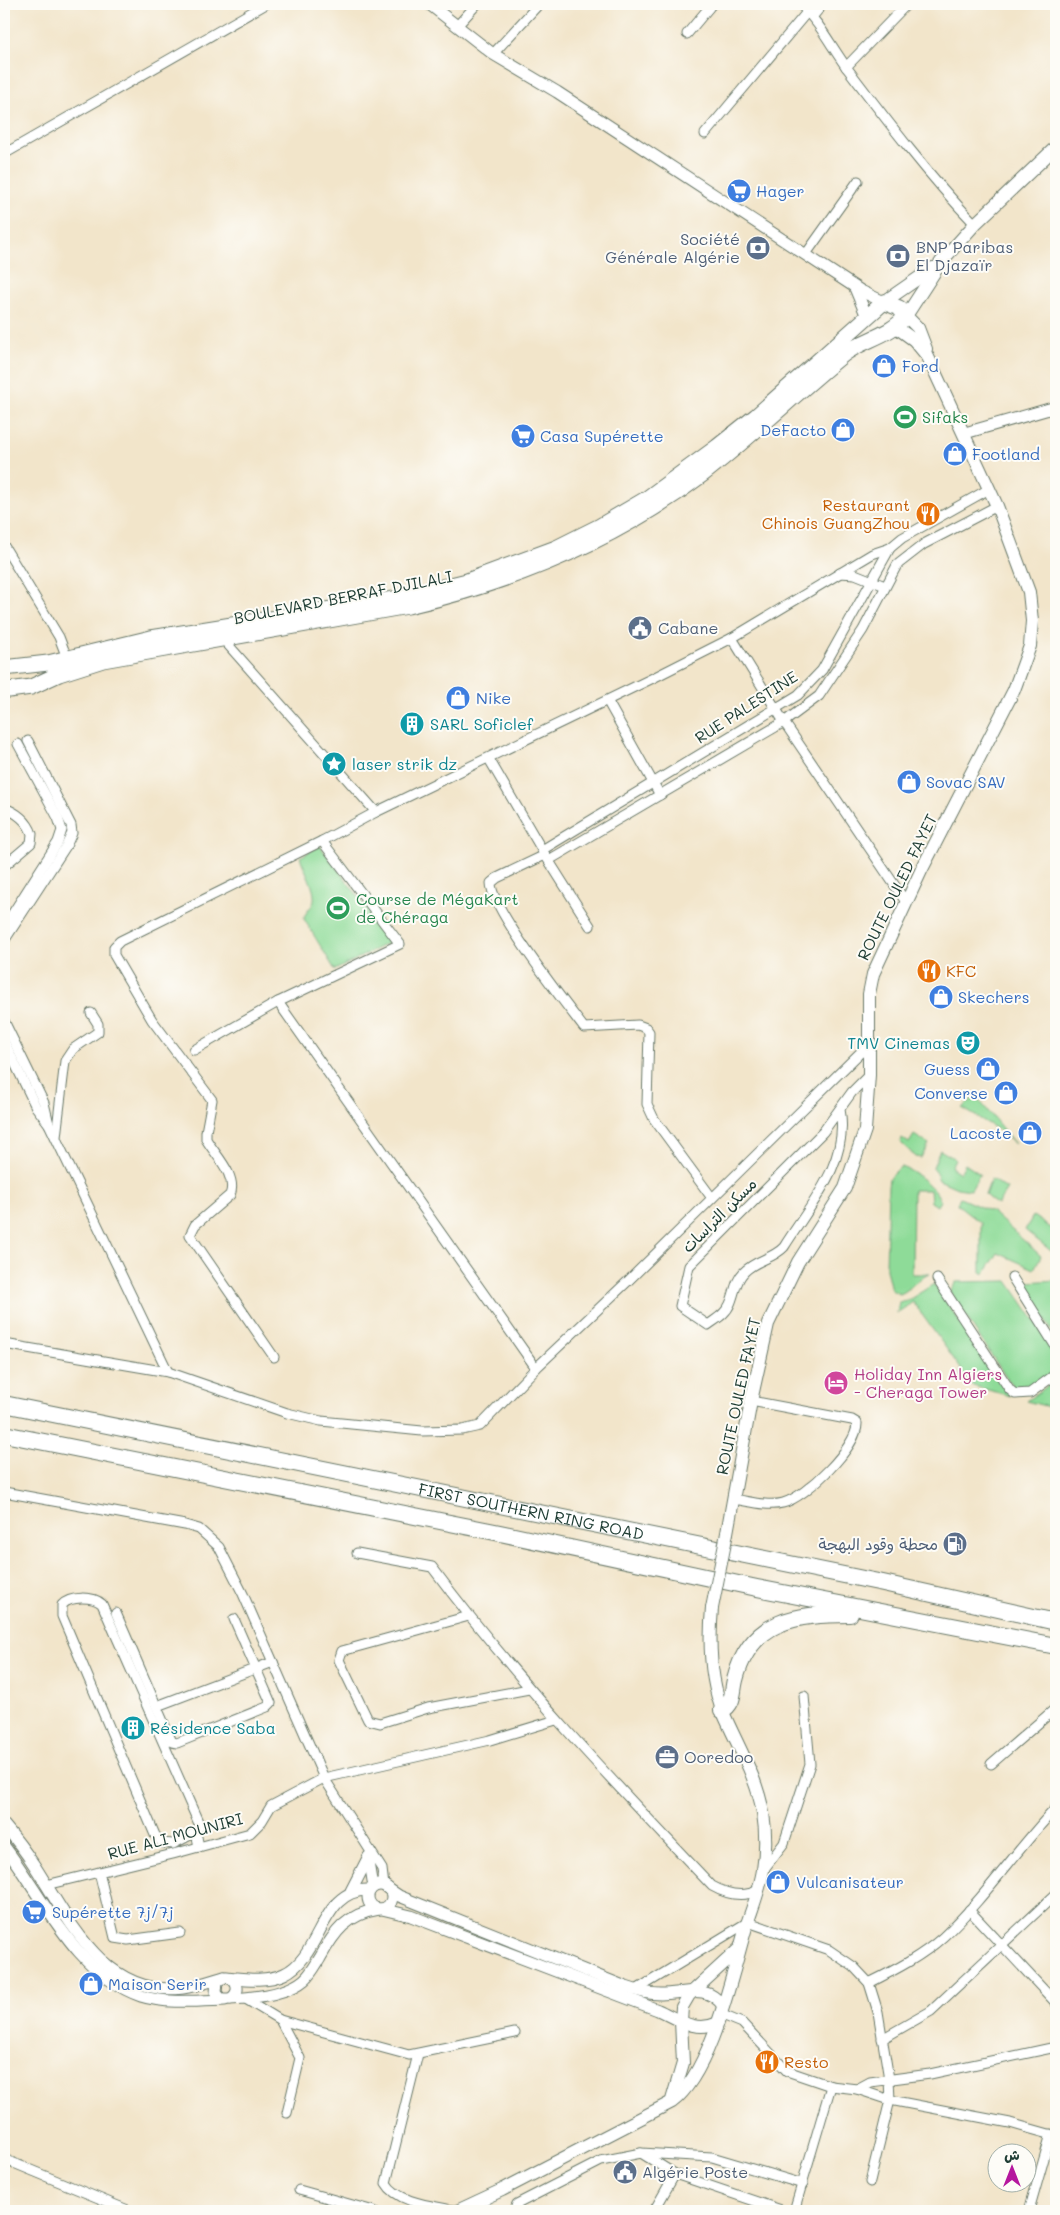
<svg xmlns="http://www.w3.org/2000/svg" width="1060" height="2215" font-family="Mali,'Playpen Sans Arabic',sans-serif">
<rect width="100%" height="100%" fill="#fdfcf7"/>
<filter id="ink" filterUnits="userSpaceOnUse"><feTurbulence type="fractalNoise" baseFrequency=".02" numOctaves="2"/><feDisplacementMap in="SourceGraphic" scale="10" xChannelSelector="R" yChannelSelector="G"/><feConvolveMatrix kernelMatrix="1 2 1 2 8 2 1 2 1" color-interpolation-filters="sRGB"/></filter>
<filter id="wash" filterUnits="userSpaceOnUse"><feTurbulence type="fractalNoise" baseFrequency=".0096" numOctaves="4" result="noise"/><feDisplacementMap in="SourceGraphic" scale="20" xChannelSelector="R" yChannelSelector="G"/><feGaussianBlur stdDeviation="1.12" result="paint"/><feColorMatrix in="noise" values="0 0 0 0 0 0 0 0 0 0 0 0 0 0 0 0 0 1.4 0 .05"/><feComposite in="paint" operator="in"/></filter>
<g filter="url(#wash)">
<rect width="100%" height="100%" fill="#f2e5ca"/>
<!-- green -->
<g fill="#8edb98" stroke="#568c66">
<path d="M320 846 392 941 335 970 304 919C305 911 312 908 314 901 316 889 304 869 300 857Z"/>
<path d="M976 1096 979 1100 1015 1144 999 1130 962 1108Z"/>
<path d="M914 1135 929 1144 921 1158 916 1157 900 1142 902 1138 909 1143Z"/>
<path d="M940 1150 955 1159 951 1167 960 1173 965 1164 980 1174 971 1190 957 1188 939 1180 933 1167Z"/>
<path d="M900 1167C910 1167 940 1191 940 1201L937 1206 931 1202 930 1190H913L912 1274H930C915 1279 911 1290 900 1294L891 1290 886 1269 888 1186 889 1178Z"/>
<path d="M991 1179 1007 1189 997 1205 985 1195Z"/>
<path d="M960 1198 992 1212 1041 1256 1034 1269 998 1253 985 1273H981V1223L957 1204Z"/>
<path d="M1033 1216 1051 1228 1056 1223V1255L1025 1230Z"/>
<path d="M1056 1280V1337L1024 1289 1026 1282Z"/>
<path d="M1008 1281 1056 1351V1370C1044 1379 1028 1396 1013 1388L950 1292 956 1282Z"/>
<path d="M934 1284 1010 1396 959 1382 961 1369 913 1302 897 1313 899 1302 910 1299Z"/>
<path d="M1056 1380 1053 1408 1026 1401Z"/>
</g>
</g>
<g filter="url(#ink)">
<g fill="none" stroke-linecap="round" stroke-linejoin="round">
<defs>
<g id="minor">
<path d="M800 4C820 23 831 46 847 68 888 122 929 176 975 224"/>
<path d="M813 16 823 4"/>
<path d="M457 26 477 4"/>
<path d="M687 34 712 4"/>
<path d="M493 54 539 4"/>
<path d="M846 67 907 4"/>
<path d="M705 134 808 11"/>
<path d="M4 154 266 4"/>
<path d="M806 254 858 181"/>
<path d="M4 546 59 637 67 658"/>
<path d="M840 573 855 574 885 586"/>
<path d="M732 638 784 722 906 902"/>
<path d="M223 639 376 812"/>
<path d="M608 702 660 795"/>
<path d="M489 759 542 850 590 926"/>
<path d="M4 808C16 812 28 821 32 834L31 843 4 866"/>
<path d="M542 850 798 695 822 670 890 548 902 538 989 489"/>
<path d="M545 855 497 878 491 883C491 909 565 1003 584 1028L638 1025 646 1028 649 1032 647 1104 654 1119 712 1198"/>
<path d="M549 860 784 722 819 696 863 630 897 565 924 544 997 506"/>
<path d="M4 927 58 842 62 830 58 818 18 744"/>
<path d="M4 941 66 846 72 833 71 825 28 741"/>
<path d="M278 1002 536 1368"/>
<path d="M4 1021 44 1103 49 1124"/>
<path d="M4 1041 36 1107 49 1124 168 1372"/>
<path d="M194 1050 278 1002 400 944 322 841"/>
<path d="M840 1109C850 1162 810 1205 784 1247 773 1259 755 1260 744 1272 735 1281 735 1293 730 1304 726 1314 716 1319 708 1325L680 1306 689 1266 823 1132 852 1092 869 1075"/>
<path d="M56 1137 65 1061 73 1049 98 1032V1024L91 1013"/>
<path d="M1012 1277 1056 1347"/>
<path d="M937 1279 1010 1390 1015 1394 1030 1393 1056 1374"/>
<path d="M4 1344 168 1372 287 1413 321 1421 422 1431 462 1430 480 1426 536 1368 628 1281 868 1045"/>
<path d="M274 1357 190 1235 195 1225 230 1195C238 1176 215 1155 206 1139V1132L212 1100 152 1020 114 955V947L120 941 322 841 376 812 655 677 732 638 872 554 890 548"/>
<path d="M4 1492 185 1525 199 1529 219 1547 243 1594 324 1778 382 1869 384 1886"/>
<path d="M733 1499C748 1501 768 1507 783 1503 806 1497 858 1447 857 1423L852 1420 751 1401"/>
<path d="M357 1553 432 1567C517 1681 614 1783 712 1886 726 1894 743 1898 759 1890"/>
<path d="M116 1613 172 1742 177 1743 267 1707 271 1703 234 1619"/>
<path d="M469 1616 342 1651 339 1660 368 1720 380 1723 428 1708 529 1689"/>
<path d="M157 1706 273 1662"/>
<path d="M991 1764 1056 1708"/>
<path d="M196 1832 173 1844 162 1843 155 1835 62 1616V1605C70 1596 93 1596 102 1604L200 1826 196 1832 199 1847"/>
<path d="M368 1856 373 1887"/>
<path d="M764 1869 784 1843 810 1764 804 1696"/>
<path d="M99 1872 115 1938 128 1940 180 1933"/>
<path d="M46 1885 173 1854 250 1833 262 1821 271 1806 324 1778 490 1740 556 1720"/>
<path d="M969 1910 1056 2003"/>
<path d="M869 1983C895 1970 922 1956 943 1937 985 1898 1017 1849 1056 1808"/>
<path d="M636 1990 748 1922 829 1950 854 1967 869 1983 878 2012 889 2079 890 2100 870 2182"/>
<path d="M244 1998 280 2020 409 2055 515 2033"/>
<path d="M720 2014 742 2023 787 2071 831 2086 857 2089 890 2100 1010 2123 1056 2136"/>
<path d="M280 2020 300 2058 287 2113"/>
<path d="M882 2039 931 2011 1056 1894"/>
<path d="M418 2054 386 2183C398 2204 437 2206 458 2211"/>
<path d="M857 2089 870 2082 930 2074 1056 2047"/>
<path d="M641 2153 712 2157 803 2184"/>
<path d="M4 2159 130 2211"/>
<path d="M299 2190 374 2211"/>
<path d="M514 2211 517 2204 601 2161 641 2153 675 2174 784 2211"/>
<path d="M654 2211 675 2174"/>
<path d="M794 2211 831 2086"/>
<path d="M1029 2211 1051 2134"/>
</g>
<g id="tertiary">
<path d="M429 4 493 54 557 92 861 291 884 302"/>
<path d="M855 288 867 317"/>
<path d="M965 433 1056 407"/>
<path d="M4 1825C15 1838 25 1851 34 1865 69 1919 104 1998 183 1988 197 1986 211 1981 224 1977 238 1978 242 1992 230 1999H221L216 1993 217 1981 224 1977"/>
<path d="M4 1846C43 1897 76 1974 141 1996 166 2004 198 2001 225 2000"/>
<circle cx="380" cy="1897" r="12"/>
<path d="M387 1888 399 1896 626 1987C637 1991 649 1994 661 1994 685 1994 707 1983 723 2006"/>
<path d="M351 1891 368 1858"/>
<path d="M382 1909 411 1916 658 2010C678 2019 695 2033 717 2023"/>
<path d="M227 1977C246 1979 267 1982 284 1974 323 1956 320 1887 370 1890"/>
<path d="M230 1999C253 1998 286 1995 304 1980 311 1974 315 1966 320 1958 334 1932 347 1914 379 1909"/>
</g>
<g id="secondary">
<path d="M884 302 933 268"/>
<path d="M926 349 918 328 906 316 941 262 975 224 1056 147"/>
<path d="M727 1533 751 1401 768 1324 798 1262 845 1188 865 1130 869 1075V994L873 974 921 871 1014 690 1030 646 1032 621 1029 592 997 506 928 357 914 340 896 327"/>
<path d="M672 2100 683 2063 681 2021 682 2007 689 1995 738 1950"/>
<path d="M457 2211 502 2190 672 2102C712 2072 732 1973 747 1924 753 1906 760 1889 763 1870 766 1851 766 1832 763 1813 757 1777 737 1745 723 1712 710 1680 709 1641 712 1608"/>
</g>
<path id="trunk" d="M4 668 48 663 151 638 394 599 467 581 556 548 600 526 646 499 717 447 756 416 884 302 899 308 906 316C890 336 864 339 844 354 796 393 752 436 703 474 616 540 513 582 408 606L103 660 59 674 31 687 9 690"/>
<g id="motorway">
<path id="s1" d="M4 1404 883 1583 1056 1622"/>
<path d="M4 1434 500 1533 757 1588 1056 1646"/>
<path d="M722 1710C734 1704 732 1692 735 1680 750 1619 797 1614 850 1614"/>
</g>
</defs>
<!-- minor casing -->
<use href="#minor" stroke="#697868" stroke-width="11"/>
<!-- tertiary casing -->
<use href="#tertiary" stroke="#697868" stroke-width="13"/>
<!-- secondary casing -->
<use href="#secondary" stroke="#697868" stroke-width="14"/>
<!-- trunk casing -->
<use href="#trunk" stroke="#697868" stroke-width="17"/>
<!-- motorway casing -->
<use href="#motorway" stroke="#697868" stroke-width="18"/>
<!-- minor -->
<use href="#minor" stroke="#fff" stroke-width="9"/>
<!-- tertiary -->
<use href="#tertiary" stroke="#fff" stroke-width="11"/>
<!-- secondary -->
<use href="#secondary" stroke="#fff" stroke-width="12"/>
<!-- trunk -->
<use href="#trunk" stroke="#fff" stroke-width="15"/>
<!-- motorway -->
<use href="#motorway" stroke="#fff" stroke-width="16"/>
<defs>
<path id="secondary-bridge" d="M712 1608 727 1533"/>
</defs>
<!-- secondary-bridge casing -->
<use href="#secondary-bridge" stroke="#697868" stroke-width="14" stroke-linecap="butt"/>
<!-- secondary-bridge -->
<use href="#secondary-bridge" stroke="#fff" stroke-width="12"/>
</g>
</g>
<!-- icons -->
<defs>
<symbol id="supermarket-disc" viewBox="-11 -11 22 22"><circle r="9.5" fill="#3f7fe0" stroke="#fdfcf7"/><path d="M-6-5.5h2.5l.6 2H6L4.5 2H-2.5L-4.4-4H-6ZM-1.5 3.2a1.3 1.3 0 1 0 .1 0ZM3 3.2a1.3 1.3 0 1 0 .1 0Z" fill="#fff"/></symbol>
<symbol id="bank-disc" viewBox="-11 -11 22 22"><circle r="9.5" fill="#5c6f8a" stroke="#fdfcf7"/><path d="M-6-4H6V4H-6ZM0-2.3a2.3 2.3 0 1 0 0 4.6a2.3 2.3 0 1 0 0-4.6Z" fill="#fff"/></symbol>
<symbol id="shop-disc" viewBox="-11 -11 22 22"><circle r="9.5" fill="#3f7fe0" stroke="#fdfcf7"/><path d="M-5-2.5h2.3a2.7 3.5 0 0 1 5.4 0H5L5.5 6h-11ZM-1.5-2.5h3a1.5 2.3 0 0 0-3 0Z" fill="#fff"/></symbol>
<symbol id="stadium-disc" viewBox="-11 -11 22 22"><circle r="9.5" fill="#2e9e5b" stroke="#fdfcf7"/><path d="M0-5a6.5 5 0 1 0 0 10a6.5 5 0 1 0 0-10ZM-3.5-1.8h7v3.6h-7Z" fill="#fff"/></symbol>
<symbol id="restaurant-disc" viewBox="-11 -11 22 22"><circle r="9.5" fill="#e8710a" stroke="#fdfcf7"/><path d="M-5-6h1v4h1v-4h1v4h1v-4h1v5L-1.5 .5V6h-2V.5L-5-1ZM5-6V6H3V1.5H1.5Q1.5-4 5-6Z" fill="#fff"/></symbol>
<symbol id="civic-disc" viewBox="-11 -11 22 22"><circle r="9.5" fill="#5c6f8a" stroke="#fdfcf7"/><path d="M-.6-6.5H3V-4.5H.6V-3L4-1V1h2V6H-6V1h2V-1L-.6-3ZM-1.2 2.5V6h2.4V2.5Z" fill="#fff"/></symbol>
<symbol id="building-disc" viewBox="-11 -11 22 22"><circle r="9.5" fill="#0f9aa8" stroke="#fdfcf7"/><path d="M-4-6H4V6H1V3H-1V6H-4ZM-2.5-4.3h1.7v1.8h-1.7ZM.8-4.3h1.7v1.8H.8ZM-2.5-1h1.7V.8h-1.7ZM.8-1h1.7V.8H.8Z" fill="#fff"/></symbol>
<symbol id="sight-disc" viewBox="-11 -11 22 22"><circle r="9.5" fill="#0f9aa8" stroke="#fdfcf7"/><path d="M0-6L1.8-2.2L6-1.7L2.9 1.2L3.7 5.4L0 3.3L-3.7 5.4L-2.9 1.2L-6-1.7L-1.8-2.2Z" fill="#fff"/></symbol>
<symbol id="theatre-disc" viewBox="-11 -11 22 22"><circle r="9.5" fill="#0f9aa8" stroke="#fdfcf7"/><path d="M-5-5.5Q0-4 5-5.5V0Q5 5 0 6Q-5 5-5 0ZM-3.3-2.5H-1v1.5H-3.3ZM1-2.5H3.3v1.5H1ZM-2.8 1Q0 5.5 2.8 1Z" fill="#fff"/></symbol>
<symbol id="hotel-disc" viewBox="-11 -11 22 22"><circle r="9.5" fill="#d1479c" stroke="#fdfcf7"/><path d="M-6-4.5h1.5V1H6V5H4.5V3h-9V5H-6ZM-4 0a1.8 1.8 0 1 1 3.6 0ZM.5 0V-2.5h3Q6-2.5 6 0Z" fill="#fff"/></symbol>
<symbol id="fuel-disc" viewBox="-11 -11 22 22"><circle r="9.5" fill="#5c6f8a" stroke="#fdfcf7"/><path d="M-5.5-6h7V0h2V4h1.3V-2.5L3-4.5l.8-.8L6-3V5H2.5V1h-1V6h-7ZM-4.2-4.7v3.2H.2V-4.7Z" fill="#fff"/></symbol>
<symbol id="office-disc" viewBox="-11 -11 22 22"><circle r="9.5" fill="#5c6f8a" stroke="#fdfcf7"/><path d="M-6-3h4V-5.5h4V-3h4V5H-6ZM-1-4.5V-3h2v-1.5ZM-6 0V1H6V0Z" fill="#fff"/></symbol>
</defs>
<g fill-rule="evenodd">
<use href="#supermarket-disc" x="725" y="177" width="28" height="28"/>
<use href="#bank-disc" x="744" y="234" width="28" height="28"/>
<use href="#bank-disc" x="884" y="242" width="28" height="28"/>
<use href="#shop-disc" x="870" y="352" width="28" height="28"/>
<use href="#stadium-disc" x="891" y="403" width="28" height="28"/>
<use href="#shop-disc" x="829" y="416" width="28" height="28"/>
<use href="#supermarket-disc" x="509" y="422" width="28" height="28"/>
<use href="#shop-disc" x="941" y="440" width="28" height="28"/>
<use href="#restaurant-disc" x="914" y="500" width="28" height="28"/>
<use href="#civic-disc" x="626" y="614" width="28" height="28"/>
<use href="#shop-disc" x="444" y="684" width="28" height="28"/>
<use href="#building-disc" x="398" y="710" width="28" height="28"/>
<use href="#sight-disc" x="320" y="750" width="28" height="28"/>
<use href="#shop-disc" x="895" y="768" width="28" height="28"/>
<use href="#stadium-disc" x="324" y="894" width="28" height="28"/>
<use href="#restaurant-disc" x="915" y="957" width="28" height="28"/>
<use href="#shop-disc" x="927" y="983" width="28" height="28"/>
<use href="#theatre-disc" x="954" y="1029" width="28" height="28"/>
<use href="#shop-disc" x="974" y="1055" width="28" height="28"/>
<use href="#shop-disc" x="992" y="1079" width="28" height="28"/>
<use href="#shop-disc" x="1016" y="1119" width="28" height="28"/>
<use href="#hotel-disc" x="822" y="1369" width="28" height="28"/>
<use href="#fuel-disc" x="941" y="1530" width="28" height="28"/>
<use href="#building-disc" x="119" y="1714" width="28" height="28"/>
<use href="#office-disc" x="653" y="1743" width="28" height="28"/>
<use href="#shop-disc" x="764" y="1868" width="28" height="28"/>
<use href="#supermarket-disc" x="20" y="1898" width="28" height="28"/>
<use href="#shop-disc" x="77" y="1970" width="28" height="28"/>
<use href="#restaurant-disc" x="753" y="2048" width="28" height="28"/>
<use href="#civic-disc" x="611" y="2158" width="28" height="28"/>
</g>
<g text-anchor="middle" stroke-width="4" stroke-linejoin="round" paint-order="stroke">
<!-- shop labels -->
<g font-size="16" fill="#366cbe" stroke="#fdfcf7" text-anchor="start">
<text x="756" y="197">Hager</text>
<text x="902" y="372">Ford</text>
<text x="826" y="436" text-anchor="end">DeFacto</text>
<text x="540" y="442">Casa Supérette</text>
<text x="972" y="460">Footland</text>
<text x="476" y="704">Nike</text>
<text x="926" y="788">Sovac SAV</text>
<text x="958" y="1003">Skechers</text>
<text x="970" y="1075" text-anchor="end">Guess</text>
<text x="988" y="1099" text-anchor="end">Converse</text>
<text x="1012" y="1139" text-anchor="end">Lacoste</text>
<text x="796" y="1888">Vulcanisateur</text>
<text x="52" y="1918">Supérette 7j/7j</text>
<text x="108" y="1990">Maison Serir</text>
</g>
<!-- service labels -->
<g font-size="16" fill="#4e5e75" stroke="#fdfcf7" text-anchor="start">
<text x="740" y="245" text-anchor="end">Société<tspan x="740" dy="18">Générale Algérie</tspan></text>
<text x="916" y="253">BNP Paribas<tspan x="916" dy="18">El Djazaïr</tspan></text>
<text x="658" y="634">Cabane</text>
<text x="938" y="1550" text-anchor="end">محطة وقود البهجة</text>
<text x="684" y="1763">Ooredoo</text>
<text x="642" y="2178">Algérie Poste</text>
</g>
<!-- leisure labels -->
<g font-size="16" fill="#27864d" stroke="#fdfcf7" text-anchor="start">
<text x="922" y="423">Sifaks</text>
<text x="356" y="905">Course de MégaKart<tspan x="356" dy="18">de Chéraga</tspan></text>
</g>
<!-- food labels -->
<g font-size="16" fill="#c56008" stroke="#fdfcf7" text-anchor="start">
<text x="910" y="511" text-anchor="end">Restaurant<tspan x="910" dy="18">Chinois GuangZhou</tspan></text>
<text x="946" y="977">KFC</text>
<text x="784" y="2068">Resto</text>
</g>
<!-- street labels -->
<g font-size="16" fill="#1f3d34" stroke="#fdfcf7">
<text transform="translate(343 597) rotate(-11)" y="6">BOULEVARD BERRAF DJILALI</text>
<text transform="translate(746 707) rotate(-33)" y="6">RUE PALESTINE</text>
<text transform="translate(897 887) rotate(-64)" y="6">ROUTE OULED FAYET</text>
<text transform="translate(719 1215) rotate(-45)" y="6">مسكن التراسات</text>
<text transform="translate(738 1396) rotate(-78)" y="6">ROUTE OULED FAYET</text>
<text dy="6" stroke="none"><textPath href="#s1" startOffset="538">FIRST SOUTHERN RING ROAD</textPath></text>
<text transform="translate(175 1836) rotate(-15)" y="6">RUE ALI MOUNIRI</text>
</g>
<!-- culture labels -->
<g font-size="16" fill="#0d838f" stroke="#fdfcf7" text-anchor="start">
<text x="430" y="730">SARL Soficlef</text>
<text x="352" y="770">laser strik dz</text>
<text x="950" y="1049" text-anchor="end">TMV Cinemas</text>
<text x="150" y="1734">Résidence Saba</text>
</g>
<!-- hotel labels -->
<g font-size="16" fill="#b23c85" stroke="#fdfcf7" text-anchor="start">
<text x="854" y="1380">Holiday Inn Algiers<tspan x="854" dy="18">- Cheraga Tower</tspan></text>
</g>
</g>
<!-- margin -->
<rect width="1060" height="2215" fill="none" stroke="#fdfcf7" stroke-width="20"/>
<!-- north arrow -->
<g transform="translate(1012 2168)"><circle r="24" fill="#fdfcf7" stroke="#a4b0a9"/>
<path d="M0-4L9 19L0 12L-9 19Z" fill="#b5179e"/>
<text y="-8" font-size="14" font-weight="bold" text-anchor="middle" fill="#1f3d34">ش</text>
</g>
</svg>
